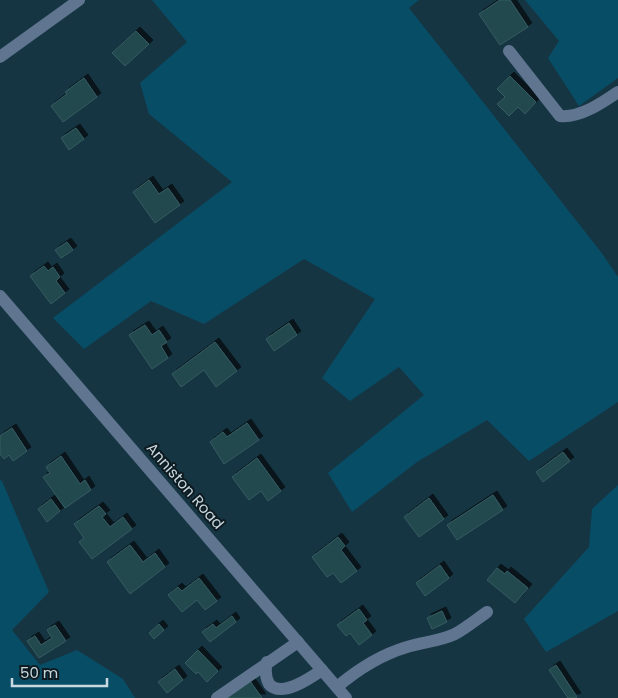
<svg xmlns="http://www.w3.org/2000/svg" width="618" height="698" font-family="Poppins,sans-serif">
<defs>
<filter id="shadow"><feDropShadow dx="4" dy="-4" stdDeviation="0" flood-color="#0009"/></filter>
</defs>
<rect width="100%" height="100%" fill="#163543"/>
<!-- green -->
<g fill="#084d66">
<path d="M152 0H419L409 8 601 252 618 277V402L529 461 487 420 417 462 352 512 328 473 424 395 399 367 350 401 322 378 375 299 304 259 204 324 151 301 84 349 53 318 232 182 149 114 140 83 187 42Z"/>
<path d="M525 0H618V78L579 106 548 58 559 41Z"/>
<path d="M0 480 2 481 49 592 12 630 40 665 77 650 123 679 135 698H0Z"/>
<path d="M618 485V611L546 652 524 619 589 547 592 509Z"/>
</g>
<!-- building -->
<g fill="#22484d" stroke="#365c61" filter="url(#shadow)">
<path d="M500 0H510L528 27 500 45 479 14Z"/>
<path d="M136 31 149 44 125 66 112 53Z"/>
<path d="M510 76 536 102 525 114 518 107 509 116 497 104 505 97 497 89Z"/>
<path d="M84 78 97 97 63 122 51 106 67 94 65 92Z"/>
<path d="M76 128 84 139 69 150 61 138Z"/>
<path d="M149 180 159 194 168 188 180 205 155 223 133 192Z"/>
<path d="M67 242 73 250 61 258 55 250Z"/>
<path d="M44 266 48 271 53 267 60 277 56 281 65 293 51 304 30 276Z"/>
<path d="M289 323 297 335 274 351 266 339Z"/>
<path d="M145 325 152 335 159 330 167 342 161 346 168 358 152 369 129 335Z"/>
<path d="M215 342 237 371 216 387 204 370 181 387 172 374Z"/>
<path d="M247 423 259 440 224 464 210 442 223 432 227 437Z"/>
<path d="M12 428 27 451 13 461 9 455 4 459 0 454V436Z"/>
<path d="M563 452 570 461 543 482 536 472Z"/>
<path d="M61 456 80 484 85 480 91 490 65 508 43 477 50 473 46 467Z"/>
<path d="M257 458 281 491 268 501 261 491 249 500 232 477Z"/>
<path d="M493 495 503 510 457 540 447 525Z"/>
<path d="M429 498 444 519 419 537 404 517Z"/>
<path d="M51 499 60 511 47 522 38 509Z"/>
<path d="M99 506 106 514 102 517 110 527 123 517 132 529 92 559 79 542 84 538 74 524Z"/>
<path d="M338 537 345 546 341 550 357 571 341 583 333 573 327 577 312 557Z"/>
<path d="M130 545 143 562 155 553 165 567 130 594 107 562Z"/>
<path d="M440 565 449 578 425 596 416 583Z"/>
<path d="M497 568 505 574 507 571 528 588 515 603 487 580Z"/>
<path d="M199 578 217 601 205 610 197 600 182 612 168 595 178 587 182 591Z"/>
<path d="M359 609 367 620 363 623 372 635 359 645 350 633 346 636 337 625Z"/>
<path d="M442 611 447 622 432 629 427 618Z"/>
<path d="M232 616 236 622 210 642 202 632 213 624 216 628Z"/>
<path d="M159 624 164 630 154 639 149 633Z"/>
<path d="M55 625 66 641 39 658 27 641 35 636 41 645 52 638 47 630Z"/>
<path d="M198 650 218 671 207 682 198 672 196 674 185 663Z"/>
<path d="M556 665 577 697 575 698H568L549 670Z"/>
<path d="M175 669 183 680 167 693 158 682Z"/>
<path d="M250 681 262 698H227Z"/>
</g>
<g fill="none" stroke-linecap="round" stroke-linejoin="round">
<!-- minor -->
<g stroke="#5f7590" stroke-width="12">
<path d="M509 51 560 116C580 118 602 103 618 92"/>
<path d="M0 57 79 0"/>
<path d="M0 296 346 698"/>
<path d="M267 662C265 670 265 677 269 684 281 698 309 679 322 670"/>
<path d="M337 687C357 670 380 655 407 647 423 642 440 641 455 634 466 628 477 619 487 612"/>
<path d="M217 698 298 642"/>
</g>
</g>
<g text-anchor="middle" stroke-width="4" stroke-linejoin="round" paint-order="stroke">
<!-- street labels -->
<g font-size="15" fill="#c7d8e0" stroke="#0e1b21">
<text transform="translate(185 486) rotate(49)" y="5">Anniston Road</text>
</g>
</g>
<!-- scale -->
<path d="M12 678v8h95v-8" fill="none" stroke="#c7d8e0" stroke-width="2.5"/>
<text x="20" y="678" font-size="15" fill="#c7d8e0" stroke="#0e1b21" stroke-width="4" paint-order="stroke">50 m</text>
</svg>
